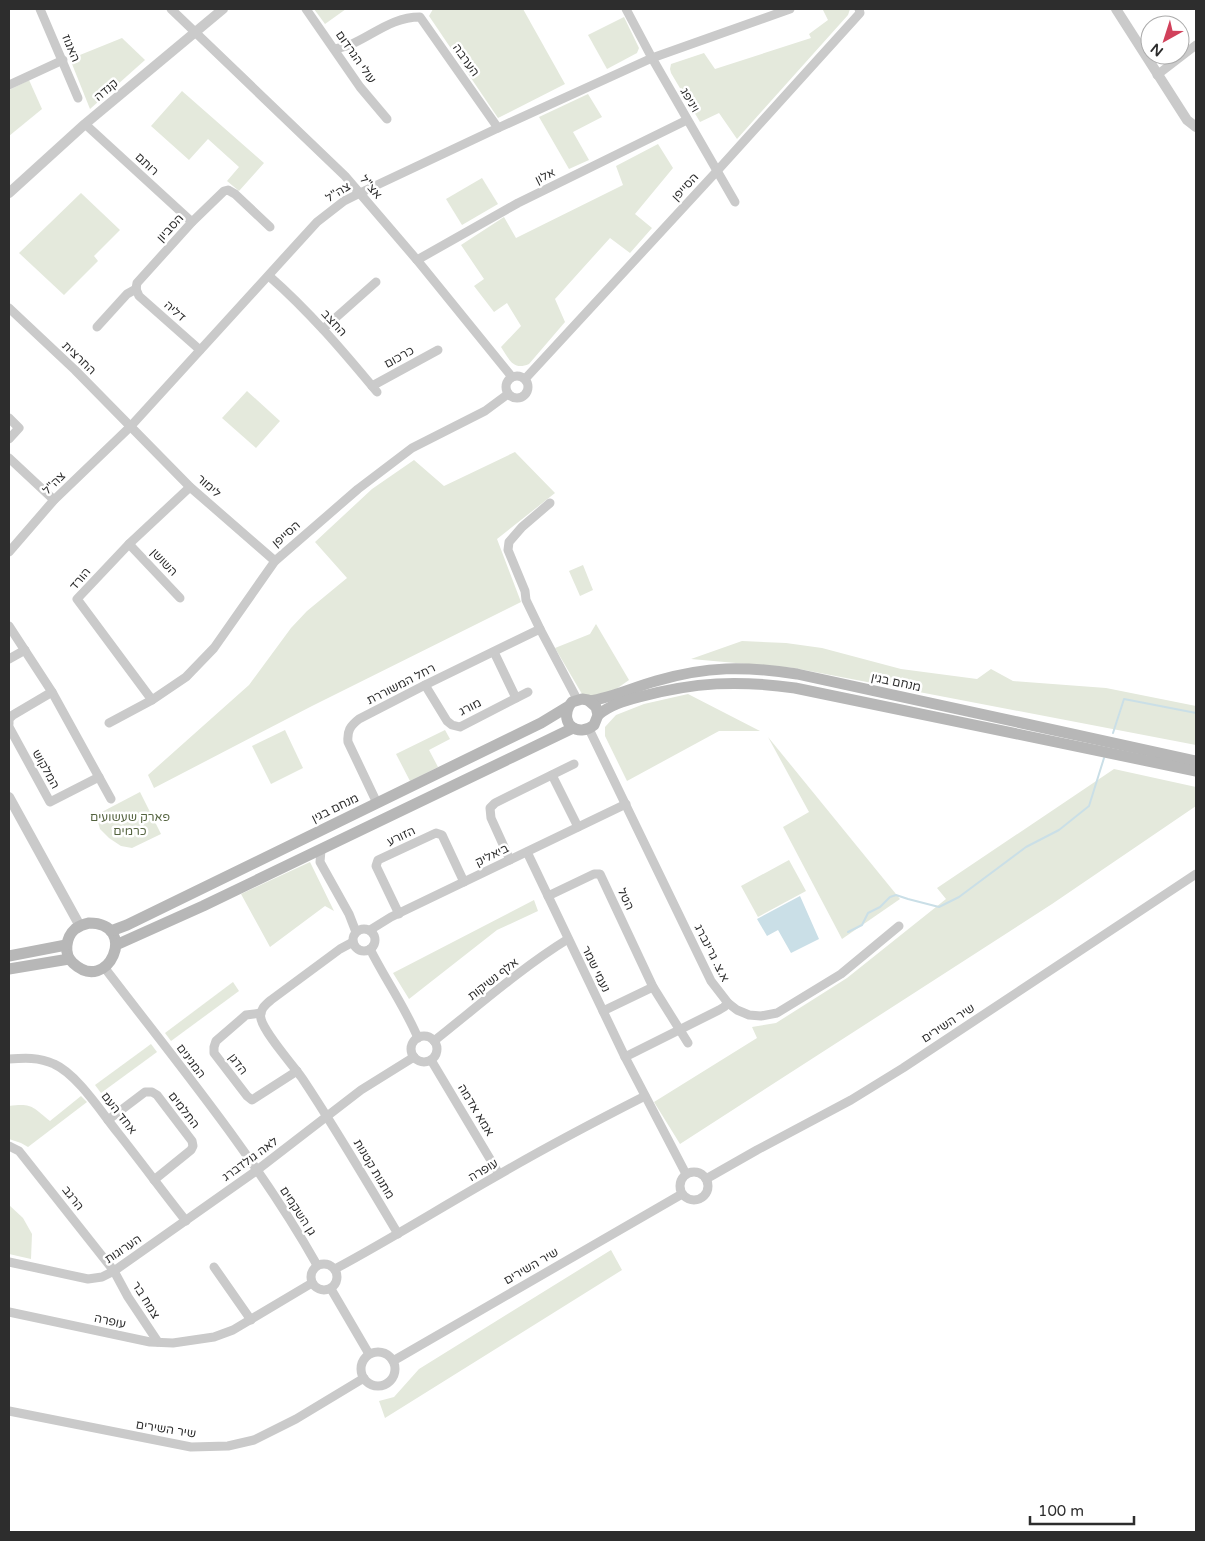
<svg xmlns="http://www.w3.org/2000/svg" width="1205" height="1541" font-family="'Varela Round','Noto Sans Hebrew',sans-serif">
<rect width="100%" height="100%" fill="#fff"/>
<!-- green -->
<g fill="#e4e9dc">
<path d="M314 9H346L325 24Z"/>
<path d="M433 9H523L565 84 498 118 429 16Z"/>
<path d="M827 9H850L848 15 737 139 719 113 700 122 671 73 670 69 671 64 704 53 715 69 811 38 809 34 828 20 823 10Z"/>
<path d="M624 17 639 48 637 53 607 69 588 35Z"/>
<path d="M122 38 145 60 90 109 70 59Z"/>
<path d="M29 80 42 109 9 136V90Z"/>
<path d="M182 91 264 163 239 191 227 181 239 167 208 139 189 160 151 126Z"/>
<path d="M588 94 602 117 573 132 589 160 569 169 539 117Z"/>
<path d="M658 144 673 168 635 214 652 228 630 253 610 238 555 299 565 322 529 364C513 371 509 359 501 347L521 326 507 303 494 312 474 286 484 279 461 245 504 217 516 238 623 185 616 166Z"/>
<path d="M482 178 498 204 462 225 446 199Z"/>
<path d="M81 193 120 230 94 256 98 261 64 295 19 253Z"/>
<path d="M247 391 280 421 256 448 222 418Z"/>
<path d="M515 452 555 493 497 539 521 602 312 706 154 788 148 775 249 685 291 628 307 611 347 578 315 542 372 489 414 460 444 486Z"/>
<path d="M583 565 593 590 580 596 569 571Z"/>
<path d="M596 624 629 680 612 692 594 697 582 694 555 648 590 634Z"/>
<path d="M742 641 786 643 822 648 901 669 977 679 991 669 1013 681 1106 688 1196 706V745L794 668 691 659Z"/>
<path d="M688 694 760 731H719L627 781 605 736V727L616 715 644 704Z"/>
<path d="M285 730 303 768 271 784 252 746Z"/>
<path d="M445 730 450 739 429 750 438 767 410 781 396 754Z"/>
<path d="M768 737 900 899 842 939 783 827 809 812Z"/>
<path d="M1114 769 1196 787V806L1052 904 680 1144 654 1102 757 1038 752 1027 776 1023 847 978 946 899 937 888Z"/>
<path d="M140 792 161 834 132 848 121 846 109 838 100 829 96 815Z"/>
<path d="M789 860 806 891 758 917 741 886Z"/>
<path d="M310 862 334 911 325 906 270 947 241 894Z"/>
<path d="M534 900 538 911 497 930 409 999 393 973Z"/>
<path d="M233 982 239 991 171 1041 165 1033Z"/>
<path d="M151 1044 157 1052 101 1093 95 1085Z"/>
<path d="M81 1096 87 1102 28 1147 21 1143 9 1139V1106C33 1103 32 1107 50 1121Z"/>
<path d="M9 1205 23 1218 32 1234 31 1259 9 1254Z"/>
<path d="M611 1250 622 1270 385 1418 379 1401 394 1397 419 1369Z"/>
</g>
<!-- water -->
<path fill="#cadfe7" d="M800 896 819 939 791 953 778 930 767 936 757 919Z"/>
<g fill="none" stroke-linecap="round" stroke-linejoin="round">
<!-- stream -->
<g stroke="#cadfe7" stroke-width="2">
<path d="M1113 733 1124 699 1196 713"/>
<path d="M848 932 862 925 868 913 880 907 890 897 896 895 908 899 939 907 959 897 1026 847 1059 830 1089 806 1104 758"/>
</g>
<!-- minor -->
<g stroke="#cacaca" stroke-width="9">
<path d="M40 9 78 98"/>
<path d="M171 9 345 176 417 260 512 377"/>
<path d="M306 9 360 87 387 119"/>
<path d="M626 9 652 58 735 202"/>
<path d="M335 49C342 47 348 46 354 43 377 32 394 17 420 17L498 128"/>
<path d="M1157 75 1196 45"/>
<path d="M9 85 63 60"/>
<path d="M85 124 192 222"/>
<path d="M417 260 518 203 687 120"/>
<path d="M269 276C309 311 343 351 377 392"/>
<path d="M136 289 137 283 192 222 224 191 228 190 235 194 270 227"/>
<path d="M136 289 139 296 200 350"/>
<path d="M9 308 75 370 190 487 275 561"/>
<path d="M97 327 127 294 136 289"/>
<path d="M323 329 376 282"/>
<circle cx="517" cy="387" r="11"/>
<path d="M525 379 717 171 860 13 859 9"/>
<path d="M372 386 438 350"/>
<path d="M9 418 19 428 9 439"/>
<path d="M9 458 54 500"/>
<path d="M550 503 522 527 509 542 508 550 525 591 526 600 540 629 577 699"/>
<path d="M129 544 180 598"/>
<path d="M9 552 54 500 130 427 317 222 344 201 360 193 498 128 652 58 790 9"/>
<path d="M9 626 52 692 111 799"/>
<path d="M494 652 516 698"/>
<path d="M9 659 25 650"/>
<path d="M425 685 447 721 452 725 460 727 528 692"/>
<path d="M152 700 77 599 129 544 190 487"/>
<path d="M109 723 152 700 186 677 214 648 275 561 358 489 412 448 485 411 508 394"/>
<path d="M9 724V719L13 715 52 692"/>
<path d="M9 727 50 802 99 777"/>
<path d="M589 729 711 981 728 1003 737 1010 749 1015 761 1016 777 1013 841 974 899 926"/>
<path d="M552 775 578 827"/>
<path d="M377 803 348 742C347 731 350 726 359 719L425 685 540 629"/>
<path d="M321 850 320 862 349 914 356 932"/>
<path d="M527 852 625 1057 686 1174"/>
<path d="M510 860 491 818 490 808 495 803 574 764"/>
<path d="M548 896 594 874H600L653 987 688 1043"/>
<path d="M399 914 376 866 378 860 436 833 442 835 464 882"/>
<circle cx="364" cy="940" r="11"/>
<path d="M370 930 391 917 626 804"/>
<path d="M353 942 340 949 271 1000C265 1005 259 1010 261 1019 265 1034 292 1064 302 1078 336 1129 367 1182 398 1234"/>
<path d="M370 949C385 979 405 1007 418 1038"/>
<path d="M104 967C178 1064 257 1159 317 1265"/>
<path d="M603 1011 653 987"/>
<path d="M261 1013 246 1015 216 1041 214 1047V1053L247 1096 252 1100 297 1071"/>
<circle cx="424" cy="1049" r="13"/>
<path d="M434 1041C477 1007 521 968 568 939"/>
<path d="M625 1057 719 1010 724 1007 728 1003"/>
<path d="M9 1059C24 1058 39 1057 54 1064 77 1074 102 1113 118 1133 141 1162 163 1192 186 1221"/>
<path d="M431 1060 499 1174"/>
<path d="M108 1120 145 1092H152L157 1095 192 1141 193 1146 191 1150 154 1180"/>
<path d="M9 1146 19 1151 23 1156 114 1271 128 1297 158 1342"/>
<circle cx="694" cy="1186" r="14"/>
<path d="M706 1179 757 1150 851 1100 903 1068 1196 874"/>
<path d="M9 1262 88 1279 102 1277 114 1271 256 1171 361 1090 414 1057"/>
<circle cx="324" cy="1277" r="13"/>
<path d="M214 1267 251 1320"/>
<path d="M335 1269C391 1239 445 1205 500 1174 548 1146 596 1121 645 1096"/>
<path d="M331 1289 369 1354"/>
<path d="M9 1312 150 1342 173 1343 214 1337 233 1330 312 1283"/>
<circle cx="378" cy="1369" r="17"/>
<path d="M393 1361 682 1194"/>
<path d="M9 1411 191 1447 228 1446 254 1440 296 1419 364 1378"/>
</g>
<!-- tertiary -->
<g stroke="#cacaca" stroke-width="10">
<path d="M1116 9 1187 120 1196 127"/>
<path d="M9 193 85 124 223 9"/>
<path d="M9 797 80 926"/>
</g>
<!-- secondary -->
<g stroke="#b7b7b7" stroke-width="11">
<path d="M589 701C612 698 634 687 656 681 707 666 745 666 797 674L1196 761"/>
<path d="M598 715C610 705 624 701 639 697 695 682 738 680 795 688L1196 771"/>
<path d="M89 923C140 923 108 996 73 963 63 954 66 937 75 929 79 926 84 924 89 923Z"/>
<path d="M111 931 127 925 541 723 569 706 572 702 582 699 588 700 596 707 598 715 594 725C578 738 560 724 569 706"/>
<path d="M116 945 203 906 573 728"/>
<path d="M9 956 66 945"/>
<path d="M9 969 69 959"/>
</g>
</g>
<g text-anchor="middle" stroke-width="5" stroke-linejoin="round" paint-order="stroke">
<!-- street labels -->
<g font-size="12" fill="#2d2d2d" stroke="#fff">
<text transform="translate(71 48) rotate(67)" y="4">האגוז</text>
<text transform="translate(356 57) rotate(55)" y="4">עולי הגרדום</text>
<text transform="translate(466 60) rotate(55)" y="4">הערבה</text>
<text transform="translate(106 90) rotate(-40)" y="4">קנדה</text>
<text transform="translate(690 100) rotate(60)" y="4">ויניפג</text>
<text transform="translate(147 164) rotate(43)" y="4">רותם</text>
<text transform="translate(545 176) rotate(-26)" y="4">אלון</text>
<text transform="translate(371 187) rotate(49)" y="4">אצ"ל</text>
<text transform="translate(685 187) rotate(-47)" y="4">הסייפן</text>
<text transform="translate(338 192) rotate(-32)" y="4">צה"ל</text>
<text transform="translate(170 228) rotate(-47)" y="4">הסביון</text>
<text transform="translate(175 311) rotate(41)" y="4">דליה</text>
<text transform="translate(334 323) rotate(48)" y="4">החצב</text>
<text transform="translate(399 357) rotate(-29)" y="4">כרכום</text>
<text transform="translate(79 358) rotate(44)" y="4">החרצית</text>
<text transform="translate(54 483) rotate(-45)" y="4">צה"ל</text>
<text transform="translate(209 486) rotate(42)" y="4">לימור</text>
<text transform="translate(286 534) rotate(-41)" y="4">הסייפן</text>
<text transform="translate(164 562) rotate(46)" y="4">השושן</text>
<text transform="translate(80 579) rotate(-50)" y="4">הורד</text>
<text transform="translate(896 682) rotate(12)" y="4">מנחם בגין</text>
<text transform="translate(401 684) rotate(-27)" y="4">רחל המשוררת</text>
<text transform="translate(470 707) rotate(-27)" y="4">מורג</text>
<text transform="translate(46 769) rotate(61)" y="4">המלקוש</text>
<text transform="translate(335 808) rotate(-26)" y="4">מנחם בגין</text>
<text transform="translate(401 836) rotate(-25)" y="4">הזורע</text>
<text transform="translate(492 855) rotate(-26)" y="4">ביאליק</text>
<text transform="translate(626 899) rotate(65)" y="4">הטל</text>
<text transform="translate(712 953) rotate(63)" y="4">א.צ. גרינברג</text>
<text transform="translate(596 969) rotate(64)" y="4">נעמי שמר</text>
<text transform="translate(493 979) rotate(-38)" y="4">אלף נשיקות</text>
<text transform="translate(948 1023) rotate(-33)" y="4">שיר השירים</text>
<text transform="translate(191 1061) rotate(53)" y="4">המגינים</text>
<text transform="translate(238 1064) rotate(53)" y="4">הדגן</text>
<text transform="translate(184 1110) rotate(52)" y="4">התלמים</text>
<text transform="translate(476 1110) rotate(59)" y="4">אמא אדמה</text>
<text transform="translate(119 1113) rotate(52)" y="4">אחד העם</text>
<text transform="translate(250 1159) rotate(-36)" y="4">לאה גולדברג</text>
<text transform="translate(374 1169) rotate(59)" y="4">מתנות קטנות</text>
<text transform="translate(483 1170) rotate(-31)" y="4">עופרה</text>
<text transform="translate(73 1198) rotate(52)" y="4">הרגב</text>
<text transform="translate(298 1211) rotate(57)" y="4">גן השקמים</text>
<text transform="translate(123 1249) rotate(-34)" y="4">הערוגות</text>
<text transform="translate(531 1266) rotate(-30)" y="4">שיר השירים</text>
<text transform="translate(146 1300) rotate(58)" y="4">צמח בר</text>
<text transform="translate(110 1321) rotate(12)" y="4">עופרה</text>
<text transform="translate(166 1429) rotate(9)" y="4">שיר השירים</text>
</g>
<!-- park labels -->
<g font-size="12" fill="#54633f" stroke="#fff">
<text x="130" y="821">פארק שעשועים<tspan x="130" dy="14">כרמים</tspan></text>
</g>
</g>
<!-- border -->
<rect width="1205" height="1541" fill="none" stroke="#2d2d2d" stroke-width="20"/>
<!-- north arrow -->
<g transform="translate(1165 40) rotate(219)"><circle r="24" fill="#ffffff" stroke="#ababab"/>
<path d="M0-4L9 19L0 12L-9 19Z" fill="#d1415b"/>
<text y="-8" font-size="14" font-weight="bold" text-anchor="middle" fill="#2d2d2d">N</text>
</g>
<!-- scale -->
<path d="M1030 1516v8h104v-8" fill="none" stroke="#2d2d2d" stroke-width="2.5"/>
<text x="1038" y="1516" font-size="15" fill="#2d2d2d" stroke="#ffffff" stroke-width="4" paint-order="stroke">100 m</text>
</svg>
